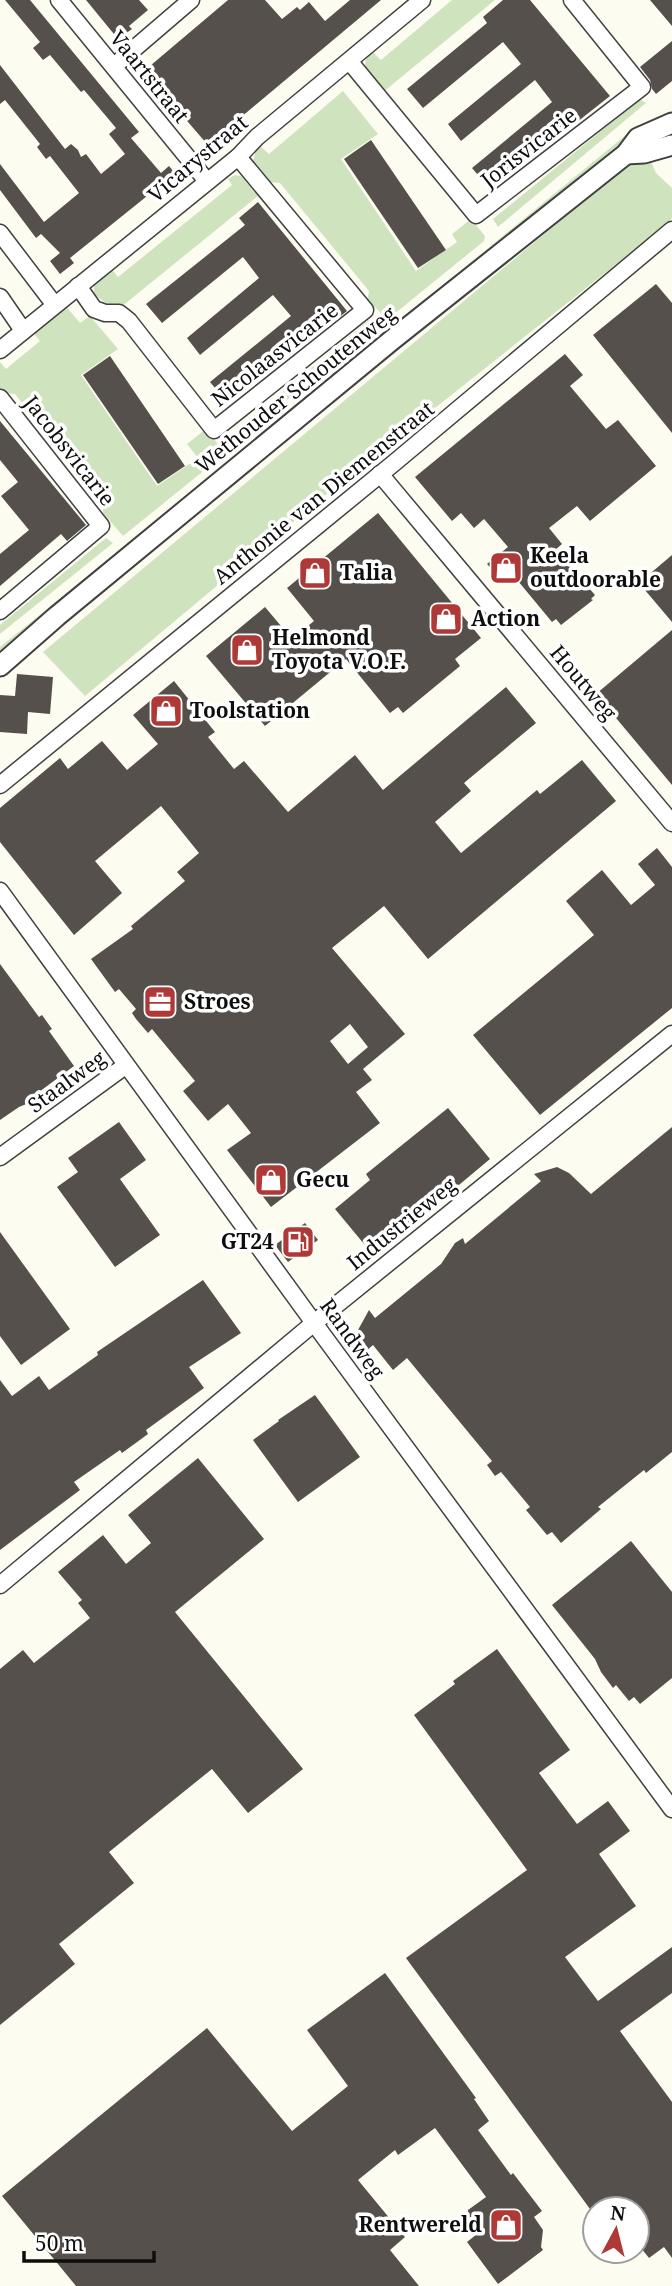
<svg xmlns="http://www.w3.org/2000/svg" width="672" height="2286" font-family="'Noto Serif',serif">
<rect width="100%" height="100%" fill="#fdfcf1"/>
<!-- green -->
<g fill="#cfe4be">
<path d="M452 0H495L382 93C372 80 356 66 372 51L381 60Z"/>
<path d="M343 91 378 134 341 159 416 271 457 242 452 234 471 219 485 236 484 241 388 319 385 318 375 307 367 303 369 291 280 183 269 182 253 161 256 150 260 146 269 154Z"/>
<path d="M640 99 646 103 498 227 493 219Z"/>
<path d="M638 125 642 130 337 379 336 373Z"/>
<path d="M649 157 656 173 672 188V218L668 223 328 493 85 696 43 652 621 170Z"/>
<path d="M235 175 241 176 258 196 121 307 108 305 94 294V282L110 267 118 277 232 185 228 179Z"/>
<path d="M64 304 80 323 90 316 118 349 81 375 157 486 198 458 187 444 206 429 224 452 222 456 123 536 103 513V503L15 394 4 393 0 388V362L6 369 40 341 32 331Z"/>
<path d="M369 320 375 327 235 443 230 436Z"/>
<path d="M323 386 0 658V647Z"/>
<path d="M106 538 113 543 0 634V625Z"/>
</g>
<!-- building -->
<g fill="#55504c" fill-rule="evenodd">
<path d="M5 0H30L139 132 131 138 161 173 169 166 179 178 165 189 162 184 70 258 74 263 60 274 50 261 60 253 41 234 36 238 0 190V164L44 222 79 193 50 156 46 159 37 147 40 144 5 100 0 104V65L65 149 71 144 78 150 81 157 86 154 101 174 125 154 109 134 116 128 84 90 81 92 50 55 43 60 33 48 40 42Z"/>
<path d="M86 0H139L148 10 129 26 132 29 118 39Z"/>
<path d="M228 0H265L282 19 297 7 300 10 309 2 325 21 350 0H381L234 123 239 129 213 151 144 71Z"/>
<path d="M503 0H530L610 96 572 126 568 121 488 187 472 168 552 102 535 80 461 141 448 124 521 64 503 42 423 108 407 89 487 23 483 17Z"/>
<path d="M650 0H672V26Z"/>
<path d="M672 41V81L656 94 652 89 650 80 640 67Z"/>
<path d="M371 140 446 250 418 268 344 159Z"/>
<path d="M258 202 347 311 328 326 322 320 226 401 210 382 291 316 273 295 200 355 187 338 259 278 243 257 162 323 146 304 245 225 239 218Z"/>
<path d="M656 284 672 303V433L593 335Z"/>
<path d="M565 354 583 375 570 386 606 429 618 420 656 466 590 521 577 506 549 528 562 544 555 550 595 595 591 599 593 600 561 625 556 619 552 622 518 581 504 582 487 564 508 547 484 519 474 528 461 513 452 521 415 477Z"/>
<path d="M110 356 185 466 158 484 83 375Z"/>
<path d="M0 421 86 525 67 541 61 534 0 586V554L29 530 1 496 18 482 0 460Z"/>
<path d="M378 513 481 638 455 659 460 666 403 713 398 707 390 713 346 659 265 726 206 656 265 607 292 639 314 621 287 588Z"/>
<path d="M672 555V622L639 583Z"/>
<path d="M672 630V785L596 694Z"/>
<path d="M17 674 53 677 50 714 28 712 27 734 0 732V695L15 696Z"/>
<path d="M174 681 215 732 208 737 234 769 244 761 288 812 355 755 383 790 506 687 536 723 464 783 471 791 435 822 461 853 537 790 540 794 582 760 616 801 428 959 384 906 332 948 405 1034 363 1069 372 1080 356 1092 380 1123 271 1207 227 1150 251 1133 228 1104 208 1121 183 1091 195 1081 152 1029 148 1033 136 1019 132 1013 136 1009 119 989 115 992 91 959 133 929 131 926 185 881 177 872 199 853 161 806 95 861 122 893 74 935 0 842V808L60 758 68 769 102 741 127 770 158 744 133 715ZM350 1024 368 1047 348 1064 330 1041Z"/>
<path d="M657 848 672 867V1008L540 1115 473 1035 594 935 566 901 602 870 631 905 655 885 638 864Z"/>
<path d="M0 964 39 1017 42 1015 52 1029 49 1031 74 1066 39 1092 41 1098 19 1107 0 1120Z"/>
<path d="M448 1108 490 1159 374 1256 335 1209 370 1180 366 1174Z"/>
<path d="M119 1122 146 1160 120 1179 160 1235 115 1267 57 1187 78 1172 68 1158Z"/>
<path d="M672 1127V1452L646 1473 644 1470 598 1507 601 1509 561 1543 552 1532 547 1535 526 1510 530 1507 501 1472 495 1476 487 1465 492 1461 407 1358 393 1370 373 1345 365 1352 358 1330 369 1310 375 1318 441 1264 455 1243 463 1238 465 1244 541 1181 534 1174 557 1167 569 1173 591 1194Z"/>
<path d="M305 1223 318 1240 288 1262 275 1245Z"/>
<path d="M0 1232 70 1329 21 1365 0 1336Z"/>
<path d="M203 1280 241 1333 189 1367 204 1388 146 1430 148 1434 122 1453 120 1450 74 1482 80 1490 0 1550V1380L12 1396 39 1376 49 1390 98 1355 97 1352Z"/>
<path d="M315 1395 360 1457 298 1502 253 1440 279 1421 278 1420Z"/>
<path d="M198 1458 264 1539 175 1612 303 1769 248 1813 212 1769 109 1852 134 1883 59 1944 75 1964 0 2025V1669L23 1650 34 1663 90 1618 78 1603 82 1600 58 1572 103 1535 126 1564 151 1543 128 1515Z"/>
<path d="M631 1541 672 1592V1678L640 1704 634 1697 629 1701 616 1685 613 1688 601 1672 595 1659 552 1605Z"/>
<path d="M497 1649 570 1750 539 1773 577 1824 608 1801 630 1831 599 1854 636 1906 565 1957 598 2001 672 1947V1993L620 2031 672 2102V2258L664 2247 649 2258 637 2243V2209H590L406 1958 527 1870 414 1715 455 1684 453 1681Z"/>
<path d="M385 1973 476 2098 474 2099 489 2121 478 2130 511 2175 513 2173 542 2211 534 2217 543 2230 541 2247 543 2250 498 2284 467 2242 477 2234 467 2221 468 2210 486 2197 435 2128 398 2155 395 2150 358 2180 405 2237 390 2250 419 2286H76L2 2196 207 2028 292 2131 348 2086 307 2030Z"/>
</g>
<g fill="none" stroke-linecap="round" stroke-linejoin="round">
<defs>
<g id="minor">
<path d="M59 0 206 180"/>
<path d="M350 62 476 215 642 87 572 0"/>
<path d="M114 66 191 0"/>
<path d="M0 233 54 304"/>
<path d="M78 286 94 309 105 313H119L129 321 214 430 365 310 238 157"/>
<path d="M0 297 22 329"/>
<path d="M0 350 238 157 257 137 422 0"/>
<path d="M0 398 101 526 0 611"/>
<path d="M380 474 672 823"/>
<path d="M0 785 394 463 672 230"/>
<path d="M0 891 314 1323 672 1809"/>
<path d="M0 1157 125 1066"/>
<path d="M0 1585 314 1323 672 1034"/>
</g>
<g id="tertiary">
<path d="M626 154 644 153 672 145"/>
<path d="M0 666 57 616 392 340 626 154 638 138 672 123"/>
</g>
</defs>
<!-- minor casing -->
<use href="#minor" stroke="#414141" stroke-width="19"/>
<!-- tertiary casing -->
<use href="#tertiary" stroke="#414141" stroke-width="23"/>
<!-- minor -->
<use href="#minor" stroke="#fff" stroke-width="16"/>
<!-- tertiary -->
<use href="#tertiary" stroke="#fff" stroke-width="19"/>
</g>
<!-- icons -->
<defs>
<symbol id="shop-square" viewBox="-11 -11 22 22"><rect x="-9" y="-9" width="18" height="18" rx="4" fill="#ae3936" stroke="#fff"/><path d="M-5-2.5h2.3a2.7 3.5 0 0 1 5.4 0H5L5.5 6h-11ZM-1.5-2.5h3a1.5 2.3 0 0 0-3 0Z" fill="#fff"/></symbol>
<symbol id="office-square" viewBox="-11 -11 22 22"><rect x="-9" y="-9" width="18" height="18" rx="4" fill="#ae3936" stroke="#fff"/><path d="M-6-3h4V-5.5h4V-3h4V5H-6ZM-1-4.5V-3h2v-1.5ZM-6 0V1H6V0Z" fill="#fff"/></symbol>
<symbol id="fuel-square" viewBox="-11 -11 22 22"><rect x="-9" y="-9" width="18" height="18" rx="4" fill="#ae3936" stroke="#fff"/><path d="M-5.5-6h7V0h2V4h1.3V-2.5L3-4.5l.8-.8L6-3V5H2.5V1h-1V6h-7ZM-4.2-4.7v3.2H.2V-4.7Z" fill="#fff"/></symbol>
</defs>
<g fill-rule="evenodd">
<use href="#shop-square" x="487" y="549" width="38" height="38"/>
<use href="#shop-square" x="296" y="554" width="38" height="38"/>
<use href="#shop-square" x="427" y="600" width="38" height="38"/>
<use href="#shop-square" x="228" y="631" width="38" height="38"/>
<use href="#shop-square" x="147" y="692" width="38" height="38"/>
<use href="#office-square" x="141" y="983" width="38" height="38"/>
<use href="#shop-square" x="252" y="1161" width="38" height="38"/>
<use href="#fuel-square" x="279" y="1223" width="38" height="38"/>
<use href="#shop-square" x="487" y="2206" width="38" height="38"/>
</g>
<g text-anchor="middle" stroke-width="7" stroke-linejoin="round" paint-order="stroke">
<!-- street labels -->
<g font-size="21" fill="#0e0e0e" stroke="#fff">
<text transform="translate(149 77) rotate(51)" y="7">Vaartstraat</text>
<text transform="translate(529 148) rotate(-38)" y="7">Jorisvicarie</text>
<text transform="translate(198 159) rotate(-40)" y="7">Vicarystraat</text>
<text transform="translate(275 355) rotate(-38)" y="7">Nicolaasvicarie</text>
<text transform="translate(296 390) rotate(-39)" y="7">Wethouder Schoutenweg</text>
<text transform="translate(69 451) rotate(52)" y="7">Jacobsvicarie</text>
<text transform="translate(324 493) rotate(-39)" y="7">Anthonie van Diemenstraat</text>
<text transform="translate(583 683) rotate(50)" y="7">Houtweg</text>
<text transform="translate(67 1082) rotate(-36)" y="7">Staalweg</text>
<text transform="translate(402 1224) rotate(-39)" y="7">Industrieweg</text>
<text transform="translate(352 1339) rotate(54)" y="7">Randweg</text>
</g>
<!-- poi labels -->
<g font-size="21" font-weight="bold" fill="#0e0e0e" stroke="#fff" text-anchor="start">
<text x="530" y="563">Keela<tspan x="530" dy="24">outdoorable</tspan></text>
<text x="340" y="580">Talia</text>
<text x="471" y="626">Action</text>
<text x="272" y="645">Helmond<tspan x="272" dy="24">Toyota V.O.F.</tspan></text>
<text x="190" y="718">Toolstation</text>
<text x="184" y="1009">Stroes</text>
<text x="296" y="1187">Gecu</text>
<text x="274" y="1249" text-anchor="end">GT24</text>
<text x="482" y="2232" text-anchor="end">Rentwereld</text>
</g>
</g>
<!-- north arrow -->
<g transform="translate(616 2230) rotate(7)"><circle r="33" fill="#ffffff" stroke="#9f9f9f" stroke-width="2"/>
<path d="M0-5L12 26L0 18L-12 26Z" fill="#ae3936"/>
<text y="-10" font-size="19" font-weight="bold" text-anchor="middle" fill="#0e0e0e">N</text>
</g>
<!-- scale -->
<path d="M24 2251v10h130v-10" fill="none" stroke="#0e0e0e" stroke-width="3.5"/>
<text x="35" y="2251" font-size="21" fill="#0e0e0e" stroke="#ffffff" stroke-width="5" paint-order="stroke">50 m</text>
</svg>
